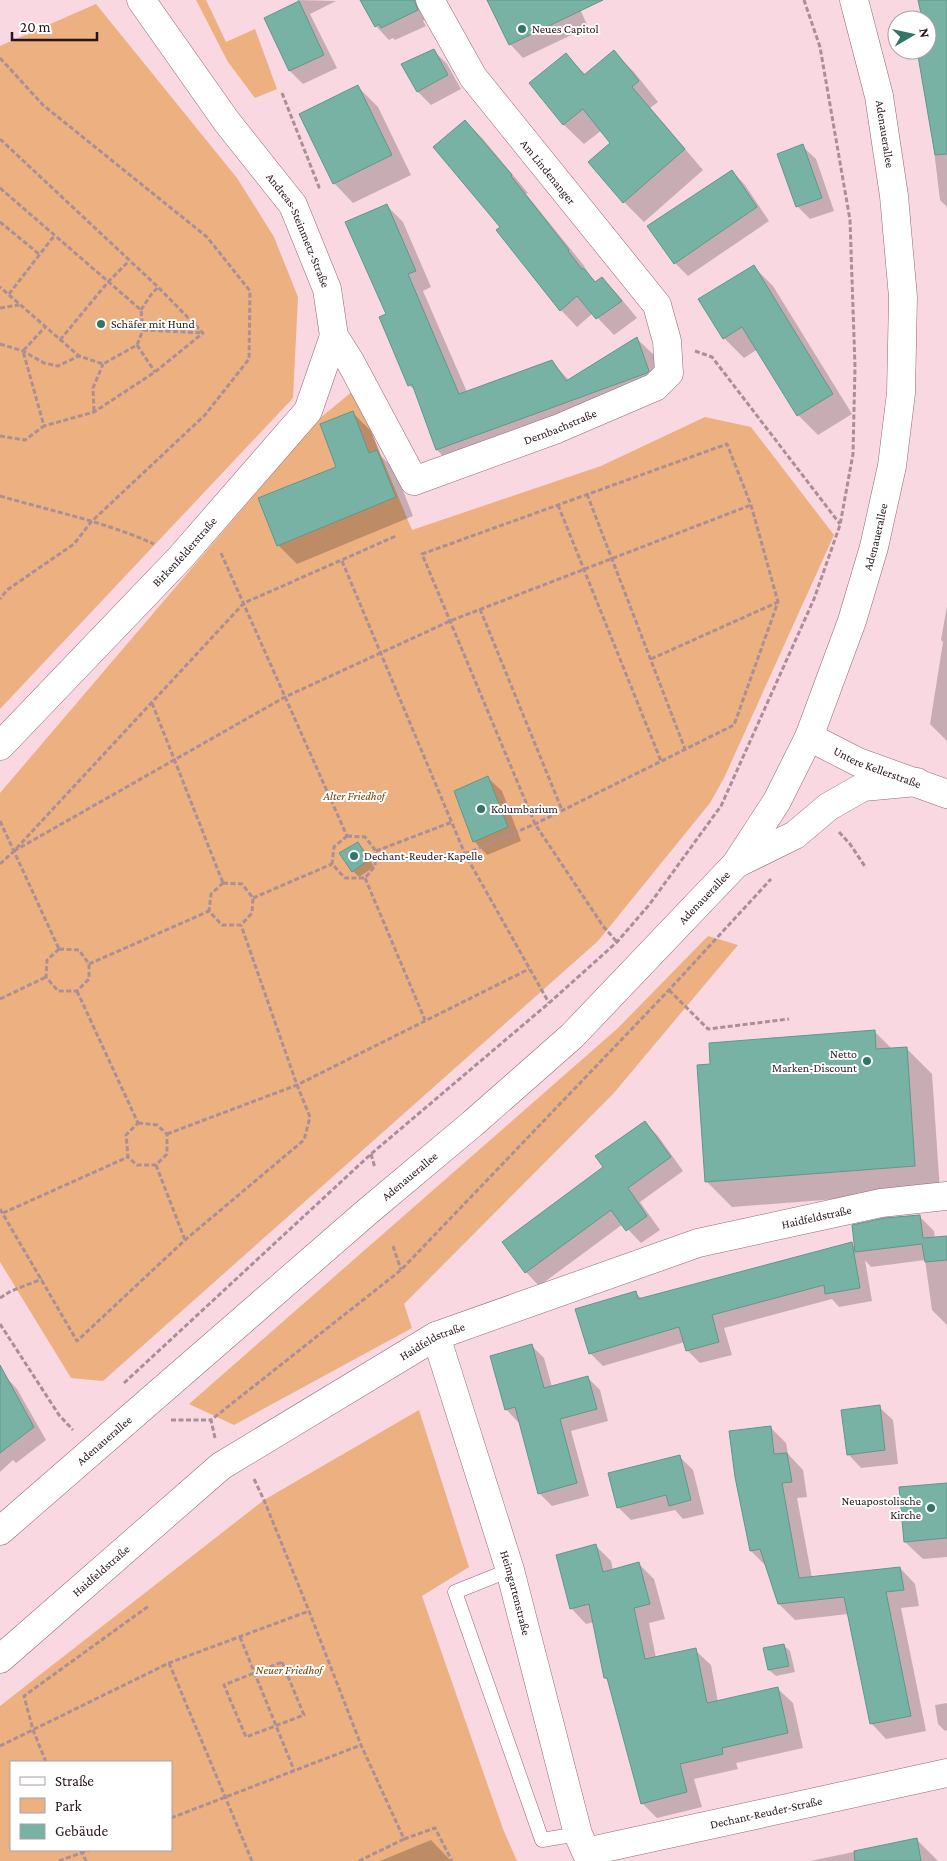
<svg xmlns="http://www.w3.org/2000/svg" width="947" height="1861" font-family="'Crimson Pro',serif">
<rect width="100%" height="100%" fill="#f9d8e1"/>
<!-- green -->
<g fill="#edb081" fill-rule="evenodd">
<path d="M196 0H206L226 42 255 29 277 89 255 98 228 62Z"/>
<path d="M96 4 237 178 274 237 298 297 293 398 0 709V46Z"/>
<path d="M354 390 412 530 601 466 705 417 751 427 834 535 724 778 710 803 598 941 103 1381 71 1378 0 1262V793L319 419Z"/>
<path d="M708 936 738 945 613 1094 404 1304 412 1328 234 1425 189 1404 618 1028Z"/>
<path d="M419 1410 469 1567 422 1596 503 1829 517 1861H0V1706L264 1500ZM11 1762H171V1850H11Z"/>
</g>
<!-- shadow -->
<g fill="#0003">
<path d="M297 0 336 1 310 14 337 68 303 84 290 71 265 19 300 3Z"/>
<path d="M361 0H417L427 19 423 21 426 26 395 40 393 38 389 40 376 26Z"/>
<path d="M489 0H576L588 27 523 58 510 44Z"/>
<path d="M919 0H947V207L940 200 931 125 918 50H927V20H920L924 18Z"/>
<path d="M433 50 447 64 461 89 431 105 418 92 403 65Z"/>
<path d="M614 52 634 72 658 102 650 108 703 170 644 222 624 202 612 143 602 130 584 144 564 125 531 83 566 55 586 75Z"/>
<path d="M358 87 378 107 411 175 353 203 334 183Z"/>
<path d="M465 121 482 138 528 193 526 194 585 267 583 268 587 273 597 283 602 278 618 295 637 318 614 335 593 313 577 327 561 310 502 227Z"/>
<path d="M802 146 816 159 834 211 810 219 797 206Z"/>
<path d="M732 171 745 185 769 221 688 276 675 263Z"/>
<path d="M387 206 403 222 431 287 423 291 467 392 551 361 569 380 636 338 653 354 665 387 453 466 437 450 416 391 409 385 387 315Z"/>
<path d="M753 266 773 286 852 414 818 435 798 415 758 349 744 358 724 338Z"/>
<path d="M352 412 371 431 381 456 395 470 413 516 297 564 278 545 338 467Z"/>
<path d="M947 606V741L930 724 943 642 941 640Z"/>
<path d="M488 778 502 791 521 841 487 855 474 841Z"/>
<path d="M358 844 364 850 374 867 359 877 353 871Z"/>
<path d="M874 1031 892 1049 906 1048 932 1074 940 1191 732 1207 707 1182Z"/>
<path d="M645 1122 658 1136 683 1171 640 1202 660 1230 641 1243 623 1224 539 1286 526 1272 605 1168Z"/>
<path d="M919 1216 934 1231 935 1238 947 1237V1325L932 1310 925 1260 871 1267 865 1260 872 1301 839 1307 832 1299 724 1328 732 1355 700 1363 687 1350 685 1342 603 1366 590 1353 635 1292 642 1299 851 1243 856 1248Z"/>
<path d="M531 1345 544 1358 552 1387 588 1378 600 1390 608 1421 571 1431 589 1496 552 1506 539 1493 520 1421 518 1422 506 1409Z"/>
<path d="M5 1376 17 1389 46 1440 16 1463 13 1460 0 1472V1380Z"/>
<path d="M879 1407 893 1420 898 1464 861 1468 848 1454Z"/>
<path d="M770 1427 786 1443 788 1454 803 1470 807 1497 797 1498 812 1578 900 1568 915 1584 919 1606 901 1608 926 1731 886 1739 871 1723 848 1614 795 1620 779 1604 767 1567 751 1551Z"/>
<path d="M680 1457 693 1470 704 1514 683 1519 675 1510 631 1520 618 1507Z"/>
<path d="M947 1484V1557L923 1559 905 1542Z"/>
<path d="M596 1546 611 1561 613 1570 639 1564 654 1579 665 1619 649 1623 656 1658 695 1650 711 1665 718 1702 777 1688 793 1703 803 1748 736 1763 738 1769 694 1779 702 1807 657 1818 642 1803 610 1682 605 1678 594 1622 586 1624 571 1608Z"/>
<path d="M783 1645 790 1651 795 1672 776 1676 769 1670 764 1649Z"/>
<path d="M947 1703V1730L945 1731 938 1724 935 1705Z"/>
<path d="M916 1839 938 1861H810Z"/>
<path d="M431 1840 451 1861H380Z"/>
</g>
<!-- building -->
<g fill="#78b2a5" stroke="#5e988b">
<path d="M360 0H414L418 10 381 28 379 24 375 27Z"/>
<path d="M487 0H603L509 45Z"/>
<path d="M918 0H947V154L935 155 917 50H927V20H917L922 18Z"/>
<path d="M299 1 324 55 289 71 264 18Z"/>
<path d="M434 49 448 75 417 92 401 64Z"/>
<path d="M614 50 639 81 632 87 685 149 623 203 588 162 610 143 583 109 563 125 529 83 566 53 584 75Z"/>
<path d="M358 85 392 155 333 184 299 114Z"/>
<path d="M465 120 512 175 511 176 569 250 568 251 582 269 584 268 595 282 602 277 622 301 596 319 577 296 560 311 496 230 500 227 433 147Z"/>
<path d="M803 144 822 198 796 207 777 154Z"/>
<path d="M732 170 757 207 674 264 647 226Z"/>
<path d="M387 204 416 271 408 274 459 394 552 360 566 381 637 337 649 371 647 373 436 450 412 384 408 386 379 317 386 314 345 222Z"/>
<path d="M754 265 833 394 797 416 742 327 723 339 698 299Z"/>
<path d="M353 411 369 453 377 450 396 497 277 546 258 498 336 467 320 424Z"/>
<path d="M488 776 508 827 473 842 454 791Z"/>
<path d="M358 842 369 860 352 872 339 853Z"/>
<path d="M875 1030 876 1049 907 1047 915 1166 705 1182 697 1065 710 1064 709 1043Z"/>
<path d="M645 1121 671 1157 628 1188 647 1216 626 1231 611 1210 525 1273 502 1242 603 1167 595 1156Z"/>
<path d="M920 1215 923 1238 947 1236V1260L925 1262 922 1244 855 1252 852 1225 884 1218Z"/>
<path d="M852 1242 860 1288 825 1294 824 1285 712 1315 719 1342 686 1351 679 1327 589 1354 575 1309 636 1291 638 1299Z"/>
<path d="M532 1344 544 1388 588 1376 597 1409 560 1419 577 1483 538 1494 515 1407 505 1410 490 1356Z"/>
<path d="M0 1365 34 1427 0 1453Z"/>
<path d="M880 1405 885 1450 847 1455 841 1410Z"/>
<path d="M771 1426 774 1454 787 1453 792 1482 782 1483 799 1578 900 1567 904 1590 886 1592 911 1716 870 1724 844 1597 778 1604 760 1549 750 1551 735 1477 729 1431Z"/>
<path d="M680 1455 691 1500 669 1506 666 1495 617 1508 608 1473Z"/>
<path d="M947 1483V1538L904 1542 899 1487Z"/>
<path d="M596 1544 603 1572 639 1562 650 1604 634 1608 645 1659 696 1648 707 1703 778 1687 788 1733 722 1748 723 1754 680 1764 687 1792 641 1804 607 1678H604L589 1604 570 1609 556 1555Z"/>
<path d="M784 1644 789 1666 768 1670 763 1648Z"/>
<path d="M917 1838 921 1861H855L854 1851Z"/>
</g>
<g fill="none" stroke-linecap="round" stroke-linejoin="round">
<defs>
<path id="lane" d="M510 1570 455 1592 542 1840 578 1834"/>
<g id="street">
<path id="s1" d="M141 0 227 122 293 205 327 289 334 336 351 363 414 481 557 429 655 387 669 373 667 341 657 305 473 77 430 0"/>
<path id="s2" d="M0 746 181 557 308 411 334 336"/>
<path id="s3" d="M436 1336 510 1570 578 1834 586 1852 947 1773"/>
<path id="s4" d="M0 1659 221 1466 436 1336 698 1243 881 1203 947 1196"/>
</g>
<g id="secondary">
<path id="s5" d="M809 737 858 762 947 794"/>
<path d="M736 864 795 835 828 807 863 787 917 782"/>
<path id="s6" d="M0 1531 367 1212 472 1124 572 1036 736 864 777 801 809 737 852 621 874 547 892 466 901 393 903 297 894 196 879 96 854 0"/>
</g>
</defs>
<!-- lane casing -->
<use href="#lane" stroke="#966776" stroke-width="15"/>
<!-- street casing -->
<use href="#street" stroke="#966776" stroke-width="29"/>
<!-- secondary casing -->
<use href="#secondary" stroke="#966776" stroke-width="29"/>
<!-- path -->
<g stroke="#ab8f97" stroke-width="3" stroke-dasharray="5 2.5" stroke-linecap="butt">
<path d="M0 58 43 105 207 237 250 291 249 359 205 415 91 522 74 544 7 590 0 599"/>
<path d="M282 93 319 187 316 189"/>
<path d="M0 139 158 287 203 333 155 372 94 412 44 426"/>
<path d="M0 188 141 310 143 330 137 345 103 364 79 356 0 287"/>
<path d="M0 222 39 254"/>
<path d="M9 294 54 236"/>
<path d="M0 308 19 305"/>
<path d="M141 310 150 296 158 287"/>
<path d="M143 330 203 333"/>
<path d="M60 340 108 282 129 261"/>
<path d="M0 344 23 351 44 363 58 366 79 356"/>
<path d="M137 345 155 372"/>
<path d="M695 351 712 357 840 524"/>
<path d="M94 411 93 388 103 364"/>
<path d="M0 436 25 440 44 426 23 351 45 327"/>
<path d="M587 494 685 749"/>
<path d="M0 496C51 511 106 522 154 544"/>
<path d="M558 505 661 761"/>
<path d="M221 553 347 836"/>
<path d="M342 561 465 854 549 1003"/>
<path d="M480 609 562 810"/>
<path d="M651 659 778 602"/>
<path d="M152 703 223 883"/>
<path d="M0 821 59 949"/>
<path d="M839 832 850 844 866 868"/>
<path d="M347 836 365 837 376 851 375 866 365 878H345L332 864 334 847Z"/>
<path d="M14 851 285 697 450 621 751 505"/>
<path d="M376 851 452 822"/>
<path d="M465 854 535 824 734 725 778 602 751 505 727 444 422 554 535 824 603 926 617 942"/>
<path d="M0 864 14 851 244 603 396 536"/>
<path d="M365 878 425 1020"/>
<path d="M223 883 242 884 253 898 252 913 241 925H222L209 911 211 894Z"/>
<path d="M253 898 332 864"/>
<path d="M59 949 79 950 89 964V979L77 991H58L46 977 47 960Z"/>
<path d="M89 964 209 911"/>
<path d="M669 990 708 1029 789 1019"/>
<path d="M77 991 138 1123"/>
<path d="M0 999 46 977"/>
<path d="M138 1123 157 1125 167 1134V1154L156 1165H137L128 1157 126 1135Z"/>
<path d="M167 1134 297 1085 529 969"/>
<path d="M371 1154 375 1168"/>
<path d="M156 1165 185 1240"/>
<path d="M0 1209 77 1341 185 1240 304 1140 310 1117 297 1085 241 925"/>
<path d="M3 1213 128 1157"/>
<path d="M393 1246 401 1270"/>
<path d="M0 1298 11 1291 42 1279"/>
<path d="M0 1324 59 1415 73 1430"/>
<path d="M124 1383 371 1154 549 1003 617 942 649 905 721 806 814 599 840 525 853 454 855 367 850 220 820 47 804 0"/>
<path d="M171 1420H211"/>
<path d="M215 1438 211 1420 401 1270 669 990 771 879"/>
<path d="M254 1479 264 1500 309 1611 361 1745 404 1839 435 1828 452 1861"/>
<path d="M240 1637 294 1770"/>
<path d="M282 1662 304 1715 246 1737 224 1685Z"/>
<path d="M169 1663 252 1861"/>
<path d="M0 1746 169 1663 309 1611"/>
<path d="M46 1762 33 1730 24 1696 150 1605"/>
<path d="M171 1818 361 1745"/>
<path d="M81 1850 86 1861"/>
<path d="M59 1861 89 1850"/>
<path d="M359 1861 404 1839"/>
</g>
<!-- lane -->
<use href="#lane" stroke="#fff" stroke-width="14"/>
<!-- street -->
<use href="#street" stroke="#fff" stroke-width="28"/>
<!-- secondary -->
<use href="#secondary" stroke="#fff" stroke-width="28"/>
</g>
<!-- markers -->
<g fill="#337669" stroke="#fff" stroke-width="2">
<circle cx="522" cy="29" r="5"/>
<circle cx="101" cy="324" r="5"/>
<circle cx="481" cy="809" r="5"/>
<circle cx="354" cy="856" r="5"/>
<circle cx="867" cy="1061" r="5"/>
<circle cx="931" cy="1508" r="5"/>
</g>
<g text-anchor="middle" stroke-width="4" stroke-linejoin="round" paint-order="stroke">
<!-- poi labels -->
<g font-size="12" fill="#28151b" stroke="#fff" text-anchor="start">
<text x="532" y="33">Neues Capitol</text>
<text x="111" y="328">Schäfer mit Hund</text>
<text x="491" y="813">Kolumbarium</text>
<text x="364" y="860">Dechant-Reuder-Kapelle</text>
<text x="857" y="1058" text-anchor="end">Netto<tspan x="857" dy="14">Marken-Discount</tspan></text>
<text x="921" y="1505" text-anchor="end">Neuapostolische<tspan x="921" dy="14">Kirche</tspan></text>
</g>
<!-- street labels -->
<g font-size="12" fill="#28151b" stroke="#fff">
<text transform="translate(885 134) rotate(81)" y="4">Adenauerallee</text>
<text transform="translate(548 172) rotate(51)" y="4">Am Lindenanger</text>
<text dy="4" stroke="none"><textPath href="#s1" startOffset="280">Andreas-Steinmetz-Straße</textPath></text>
<text dy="4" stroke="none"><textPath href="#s1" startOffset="715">Dernbachstraße</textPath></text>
<text dy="4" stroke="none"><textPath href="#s6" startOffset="1352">Adenauerallee</textPath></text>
<text dy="4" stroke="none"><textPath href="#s2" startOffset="268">Birkenfelderstraße</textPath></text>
<text dy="4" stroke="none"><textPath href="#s5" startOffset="75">Untere Kellerstraße</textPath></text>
<text dy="4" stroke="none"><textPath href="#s6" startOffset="948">Adenauerallee</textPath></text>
<text dy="4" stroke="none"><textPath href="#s6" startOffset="542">Adenauerallee</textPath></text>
<text dy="4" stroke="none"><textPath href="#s4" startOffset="944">Haidfeldstraße</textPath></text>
<text dy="4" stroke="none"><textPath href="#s4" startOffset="539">Haidfeldstraße</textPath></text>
<text dy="4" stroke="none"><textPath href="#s6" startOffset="138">Adenauerallee</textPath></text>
<text dy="4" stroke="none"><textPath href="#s4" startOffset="134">Haidfeldstraße</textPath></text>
<text dy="4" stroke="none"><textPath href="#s3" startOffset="269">Heimgartenstraße</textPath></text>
<text dy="4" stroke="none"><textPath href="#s3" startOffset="722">Dechant-Reuder-Straße</textPath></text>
</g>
<!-- park labels -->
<g font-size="12" font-style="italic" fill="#733c00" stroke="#fff">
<text x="354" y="800">Alter Friedhof</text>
<text x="289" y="1674">Neuer Friedhof</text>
</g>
</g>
<!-- legend -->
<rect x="10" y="1761" width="162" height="90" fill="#ffffff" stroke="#a9a1a4"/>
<rect x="20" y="1777" width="25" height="8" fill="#ffffff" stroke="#a9a1a4"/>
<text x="55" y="1786" font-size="15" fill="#28151b">Straße</text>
<rect x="20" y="1798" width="25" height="15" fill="#edb081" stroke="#a9a1a4"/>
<text x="55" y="1811" font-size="15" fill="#28151b">Park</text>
<rect x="20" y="1824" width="25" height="15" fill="#78b2a5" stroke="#a9a1a4"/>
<text x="55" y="1836" font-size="15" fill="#28151b">Gebäude</text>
<!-- north arrow -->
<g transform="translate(912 35) rotate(81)"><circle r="24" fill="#ffffff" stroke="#a9a1a4"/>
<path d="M0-4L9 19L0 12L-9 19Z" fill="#337669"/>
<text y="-8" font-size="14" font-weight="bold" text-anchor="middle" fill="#28151b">N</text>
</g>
<!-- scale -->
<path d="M12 32v8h85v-8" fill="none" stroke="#28151b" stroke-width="2.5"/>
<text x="20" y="32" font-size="15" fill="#28151b" stroke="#ffffff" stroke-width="4" paint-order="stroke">20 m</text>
</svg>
